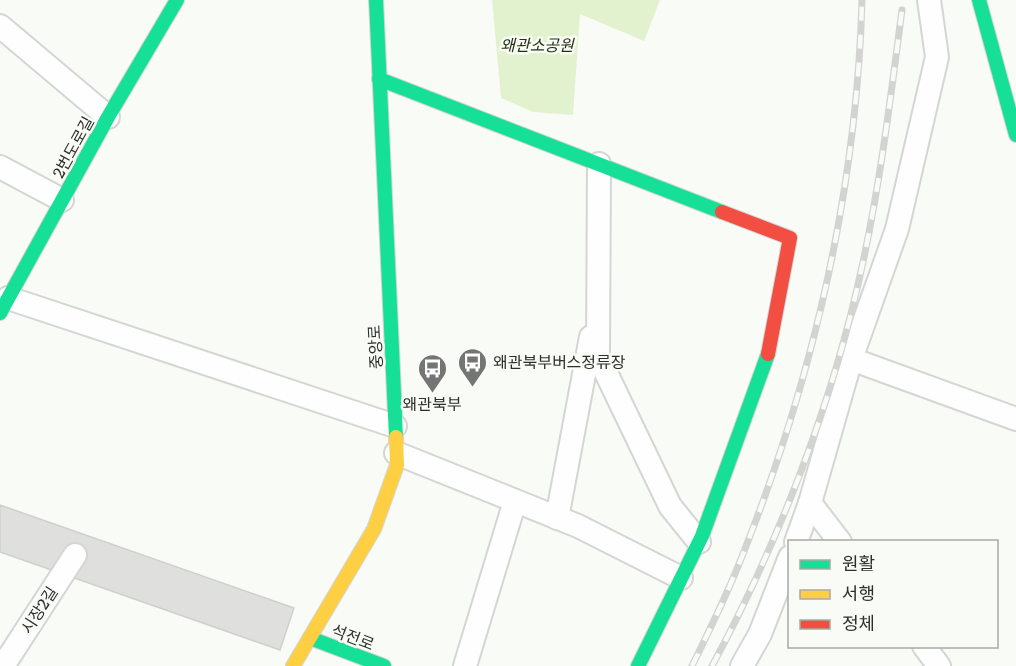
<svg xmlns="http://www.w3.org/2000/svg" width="1016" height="666" font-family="Literata,'Noto Sans KR',serif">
<rect width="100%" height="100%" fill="#f9fbf7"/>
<!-- green -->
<path fill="#e2f2cf" d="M492 0H660L644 41 580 14 573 115 533 112 501 98Z"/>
<!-- building -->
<path fill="#dfe0dd" stroke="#cfd0cd" stroke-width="1.5" d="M0 505 294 608 280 650 0 552Z"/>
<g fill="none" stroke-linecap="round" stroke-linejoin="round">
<defs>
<g id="street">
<path d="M0 26 108 117"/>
<path d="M599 164 598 356 670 506 699 542"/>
<path d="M0 167 62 200"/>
<path d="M8 298 395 426"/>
<path d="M851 359 1016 419"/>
<path d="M396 453 578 526 681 578"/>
<path d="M810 503 840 542"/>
<path d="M557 518 591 337"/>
<path d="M796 542 810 503 851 359 897 229 937 57 929 0"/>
<path d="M924 646 939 666"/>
<path d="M3 666 75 555"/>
<path d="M465 666 515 501"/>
<path d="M742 666 760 634 790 557"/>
</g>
<g id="fast">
<path d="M376 0 396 437"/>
<path d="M979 0 1016 135"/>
<path d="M379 79 722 212"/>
<path d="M0 313 108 117 177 0"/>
<path d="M310 638 384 666"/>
<path d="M638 666 702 536 768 354"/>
</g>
<path id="slow" d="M293 666 374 529 397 465 396 437"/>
<path id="jam" d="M722 212 790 238 768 354"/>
</defs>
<!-- street casing -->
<use href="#street" stroke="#d4d6d3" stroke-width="26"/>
<!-- fast casing -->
<use href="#fast" stroke="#d4d6d3" stroke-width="16"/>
<!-- slow casing -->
<use href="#slow" stroke="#d4d6d3" stroke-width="16"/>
<!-- jam casing -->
<use href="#jam" stroke="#d4d6d3" stroke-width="16"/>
<!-- street -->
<use href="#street" stroke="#fefefe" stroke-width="22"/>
<!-- fast -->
<use href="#fast" stroke="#16e098" stroke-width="14"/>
<!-- slow -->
<use href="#slow" stroke="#ffcf43" stroke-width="14"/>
<!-- jam -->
<use href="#jam" stroke="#f24e42" stroke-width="14"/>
<defs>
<g id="rail">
<path d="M692 666C712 625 732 584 748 541 815 370 857 184 862 0"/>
<path d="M712 666C779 542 834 400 863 262 881 178 891 94 902 10"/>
</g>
</defs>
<!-- rail casing -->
<use href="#rail" stroke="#d3d3d2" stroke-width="7"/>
<!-- rail -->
<use href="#rail" stroke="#f9fcf6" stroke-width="4.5" stroke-dasharray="14" stroke-linecap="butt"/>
</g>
<!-- icons -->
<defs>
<symbol id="bus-pin" viewBox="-11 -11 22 30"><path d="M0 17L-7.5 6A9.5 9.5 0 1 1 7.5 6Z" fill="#757673" stroke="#f9fcf6"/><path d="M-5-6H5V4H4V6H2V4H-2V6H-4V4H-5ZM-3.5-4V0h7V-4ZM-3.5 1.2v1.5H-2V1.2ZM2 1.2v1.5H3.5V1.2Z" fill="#fff"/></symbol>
</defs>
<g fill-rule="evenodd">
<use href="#bus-pin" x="456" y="346" width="33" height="45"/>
<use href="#bus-pin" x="416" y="352" width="33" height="45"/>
</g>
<g text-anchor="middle" stroke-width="5" stroke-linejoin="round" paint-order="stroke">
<!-- park labels -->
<g font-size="16" font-style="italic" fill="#243210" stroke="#f9fcf6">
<text x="537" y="51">왜관소공원</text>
</g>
<!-- street labels -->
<g font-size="16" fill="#2e2f2c" stroke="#f9fcf6">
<text transform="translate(73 147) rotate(-61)" y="6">2번도로길</text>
<text transform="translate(375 347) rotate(-93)" y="6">중앙로</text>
<text transform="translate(39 610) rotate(-57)" y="6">시장2길</text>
<text transform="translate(353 637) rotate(21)" y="6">석전로</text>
</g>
<!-- poi labels -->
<g font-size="16" fill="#2e2f2c" stroke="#f9fcf6" text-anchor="start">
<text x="493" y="368">왜관북부버스정류장</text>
<text x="432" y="410" text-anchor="middle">왜관북부</text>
</g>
</g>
<!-- legend -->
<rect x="788" y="540" width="210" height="108" fill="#f9fcf6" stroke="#a8aaa5" stroke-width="1.5"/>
<rect x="800" y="560" width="30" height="9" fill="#16e098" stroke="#a8aaa5" stroke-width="1.5"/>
<text x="842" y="570" font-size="18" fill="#2e2f2c">원활</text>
<rect x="800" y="590" width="30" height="9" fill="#ffcf43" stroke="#a8aaa5" stroke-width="1.5"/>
<text x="842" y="600" font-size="18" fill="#2e2f2c">서행</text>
<rect x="800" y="620" width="30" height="9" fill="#f24e42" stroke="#a8aaa5" stroke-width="1.5"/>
<text x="842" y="630" font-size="18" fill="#2e2f2c">정체</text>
</svg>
